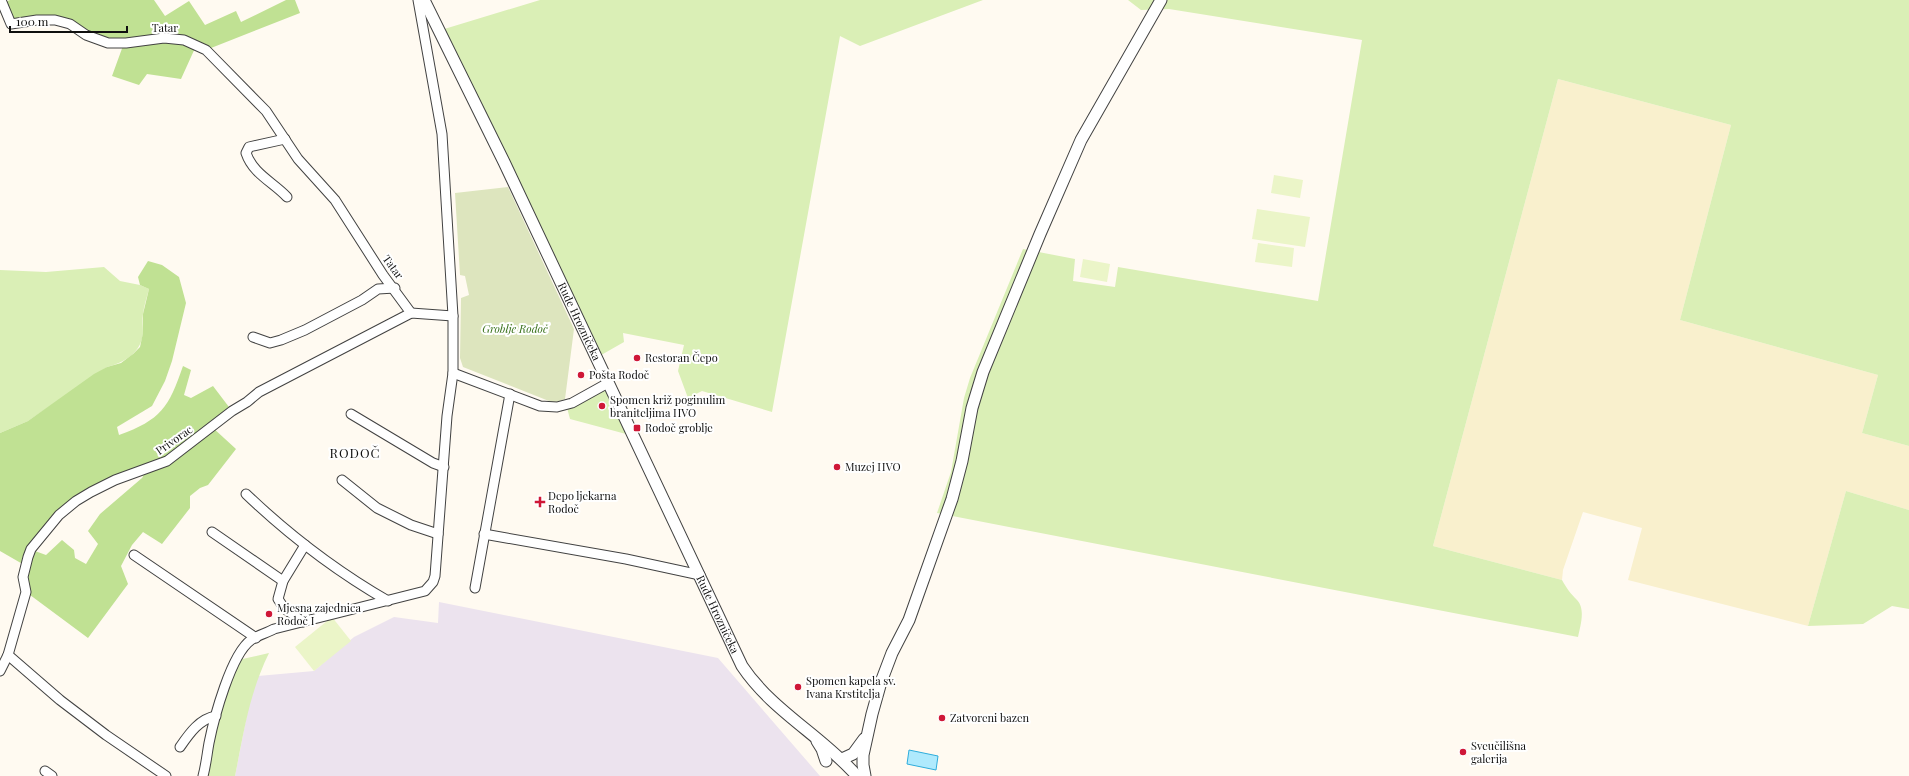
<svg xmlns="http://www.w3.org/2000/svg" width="1909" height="776" font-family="'Playfair Display',serif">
<rect width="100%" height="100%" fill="#fffaf1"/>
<!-- industrial -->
<path fill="#ece3ee" d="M439 602 718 658 820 776H235L250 699 258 676 314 671 354 637 394 617 438 623Z"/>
<!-- farmland -->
<path fill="#f9f0cd" d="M1558 79 1731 125 1680 320 1878 375 1862 433 1909 446V510L1846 491 1808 626 1628 580 1642 528 1583 512 1563 570 1562 580 1433 546Z"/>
<!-- green -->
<g fill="#daefb6">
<path d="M540 0H983L860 46 840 36 772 412 702 391 688 398 678 371 684 345 623 333 624 342 596 358 441 30Z"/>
<path d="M1128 0H1909V446L1862 433 1878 375 1680 320 1731 125 1558 79 1433 546 1562 580C1567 589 1571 594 1577 600 1586 609 1580 627 1578 637L937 513 951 472 964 398 970 378 1023 249 1075 259 1073 281 1115 287 1118 267 1318 301 1362 40 1169 9 1141 10Z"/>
<path d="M104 267 120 281 140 285 149 289C147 297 144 305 143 314 142 320 143 326 143 333 141 353 125 362 107 367L28 421 0 433V270L46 272Z"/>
<path d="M608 383 630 429 626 434 570 419 566 404Z"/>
<path d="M1846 491 1909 510V609L1892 606 1863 624 1808 626Z"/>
<path d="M269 653C249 694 244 732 235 776H204L217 718 238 660Z"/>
</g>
<!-- forest -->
<g fill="#c0e193">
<path d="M10 0H154L165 16 189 1 205 25 236 11 241 22 286 0H295L300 13 206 50 196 46 181 79 147 74 139 85 112 76 124 43H108L70 24H11L2 3Z"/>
<path d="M148 261 162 265 179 277 186 303 172 361 165 381 152 406 117 427 119 435C161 420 169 407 183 366L191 370 184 395 191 398 213 386 232 411 212 427 236 449 208 485 200 488 190 496V508L162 544 143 532 132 545 121 566 128 584 88 638 26 592 23 577 35 551 46 555 62 540 74 550 75 558 86 564 98 544 88 531 100 514 142 478 146 471 76 501 31 549 26 566 0 551V433L28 421 94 374 107 367 121 363 133 354 140 347 143 333V314L149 289 140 285 138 277Z"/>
</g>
<!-- cemetery -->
<path fill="#dde5be" d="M508 187 574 329 565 399 554 403 463 367 460 358 461 298 469 295 465 276 460 275 455 193Z"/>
<!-- pitch -->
<g fill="#ebf5c8">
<path d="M1274 175 1303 180 1300 198 1271 193Z"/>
<path d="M1257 209 1310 217 1305 247 1252 239Z"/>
<path d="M1258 243 1294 248 1292 267 1255 262Z"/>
<path d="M1083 259 1110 264 1107 282 1080 277Z"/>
<path d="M332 617 351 641 314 671 295 647Z"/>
</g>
<!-- water -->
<path fill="#afeafd" stroke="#2eaddc" d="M909 750 938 756 936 770 907 764Z"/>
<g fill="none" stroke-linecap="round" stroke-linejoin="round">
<defs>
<g id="minor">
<path d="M1 0 11 24 37 20H55L70 24 86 35 108 43H126L164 38 184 40 206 50 266 111 298 159 335 200 383 275 411 313"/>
<path d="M285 139 249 147 246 153C253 174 273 182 287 197"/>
<path d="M253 337 270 343 281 340 305 330 362 300 378 289 395 288"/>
<path d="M453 373 540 406 557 407 572 403 608 383"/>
<path d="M351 414 433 463 444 467"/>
<path d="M342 480 377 508 411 525 438 534"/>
<path d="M246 494C289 535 336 571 388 601"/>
<path d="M212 532 283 581"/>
<path d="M484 534 626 559 700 575"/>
<path d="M134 555 256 638"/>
<path d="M475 588 510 394"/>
<path d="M303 622 284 608 278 599 283 581 305 545"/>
<path d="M8 655 60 700 106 735 166 776"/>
<path d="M0 671 8 655 26 592 23 577 28 557 31 549 59 515 76 501 91 492 115 480 167 461 232 411 247 402 259 392 411 313 453 316"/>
<path d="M180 747C189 734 199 719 216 716"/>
<path d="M45 771 52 776"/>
<path d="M203 776C206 765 207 754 209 743 214 718 231 654 251 640 258 635 267 633 274 629L425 591 433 582 435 576 447 416 453 373V316L442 134 418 0"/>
</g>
<g id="tertiary">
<path id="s1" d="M424 0 504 162 742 666C772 711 822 736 857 776"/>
<path d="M817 741 822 749 826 761"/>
<path d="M842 759 853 754 864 739"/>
<path d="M865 776 863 765V755L872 714 881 682 892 653 909 620 952 499 962 461 972 408 983 372 1040 234 1081 140 1161 0"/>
</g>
</defs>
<!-- minor casing -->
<use href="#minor" stroke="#424242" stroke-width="11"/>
<!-- tertiary casing -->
<use href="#tertiary" stroke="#424242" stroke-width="13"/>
<!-- minor -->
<use href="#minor" stroke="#fff" stroke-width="9"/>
<!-- tertiary -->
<use href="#tertiary" stroke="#fff" stroke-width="11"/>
</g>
<!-- markers -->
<g fill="#cf1737" stroke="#fff" stroke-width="1.5">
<circle cx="637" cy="358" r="4"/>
<circle cx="581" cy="375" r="4"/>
<circle cx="602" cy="406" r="4"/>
<rect x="633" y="424" width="8" height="8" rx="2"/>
<circle cx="837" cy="467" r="4"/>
<path d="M538 496h4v4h4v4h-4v4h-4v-4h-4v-4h4z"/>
<circle cx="269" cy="614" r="4"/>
<circle cx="798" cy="687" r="4"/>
<circle cx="942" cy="718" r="4"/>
<circle cx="1463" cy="752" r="4"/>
</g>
<g text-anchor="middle" stroke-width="4" stroke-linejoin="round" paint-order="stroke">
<!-- street labels -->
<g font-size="11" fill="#0f0f0f" stroke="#fff">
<text x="165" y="32">Tatar</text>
<text transform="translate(393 267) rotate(54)" y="4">Tatar</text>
<text dy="4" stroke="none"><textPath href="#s1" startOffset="357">Rude Hrozničeka</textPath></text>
<text transform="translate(174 440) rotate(-35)" y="4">Privorac</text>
<text dy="4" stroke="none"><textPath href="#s1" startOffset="681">Rude Hrozničeka</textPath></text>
</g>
<!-- park labels -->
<g font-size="11" font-style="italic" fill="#356f17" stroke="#fff">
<text x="515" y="333">Groblje Rodoč</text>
</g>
<!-- poi labels -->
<g font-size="11" fill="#0f0f0f" stroke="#fff" text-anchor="start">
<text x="645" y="362">Restoran Čepo</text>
<text x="589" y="379">Pošta Rodoč</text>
<text x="610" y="404">Spomen križ poginulim<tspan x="610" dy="13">braniteljima HVO</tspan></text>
<text x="645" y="432">Rodoč groblje</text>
<text x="845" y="471">Muzej HVO</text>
<text x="548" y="500">Depo ljekarna<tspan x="548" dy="13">Rodoč</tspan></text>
<text x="277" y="612">Mjesna zajednica<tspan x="277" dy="13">Rodoč I</tspan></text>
<text x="806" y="685">Spomen kapela sv.<tspan x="806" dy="13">Ivana Krstitelja</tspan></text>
<text x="950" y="722">Zatvoreni bazen</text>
<text x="1471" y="750">Sveučilišna<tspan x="1471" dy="13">galerija</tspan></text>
</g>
<!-- quarter labels -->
<g font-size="13" letter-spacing="1" fill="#0f0f0f" stroke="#fff">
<text x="355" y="458">RODOČ</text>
</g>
</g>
<!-- scale -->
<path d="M10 26v6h117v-6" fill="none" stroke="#0f0f0f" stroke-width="2"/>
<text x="16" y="26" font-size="12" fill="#0f0f0f" stroke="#ffffff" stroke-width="3" paint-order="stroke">100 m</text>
</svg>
